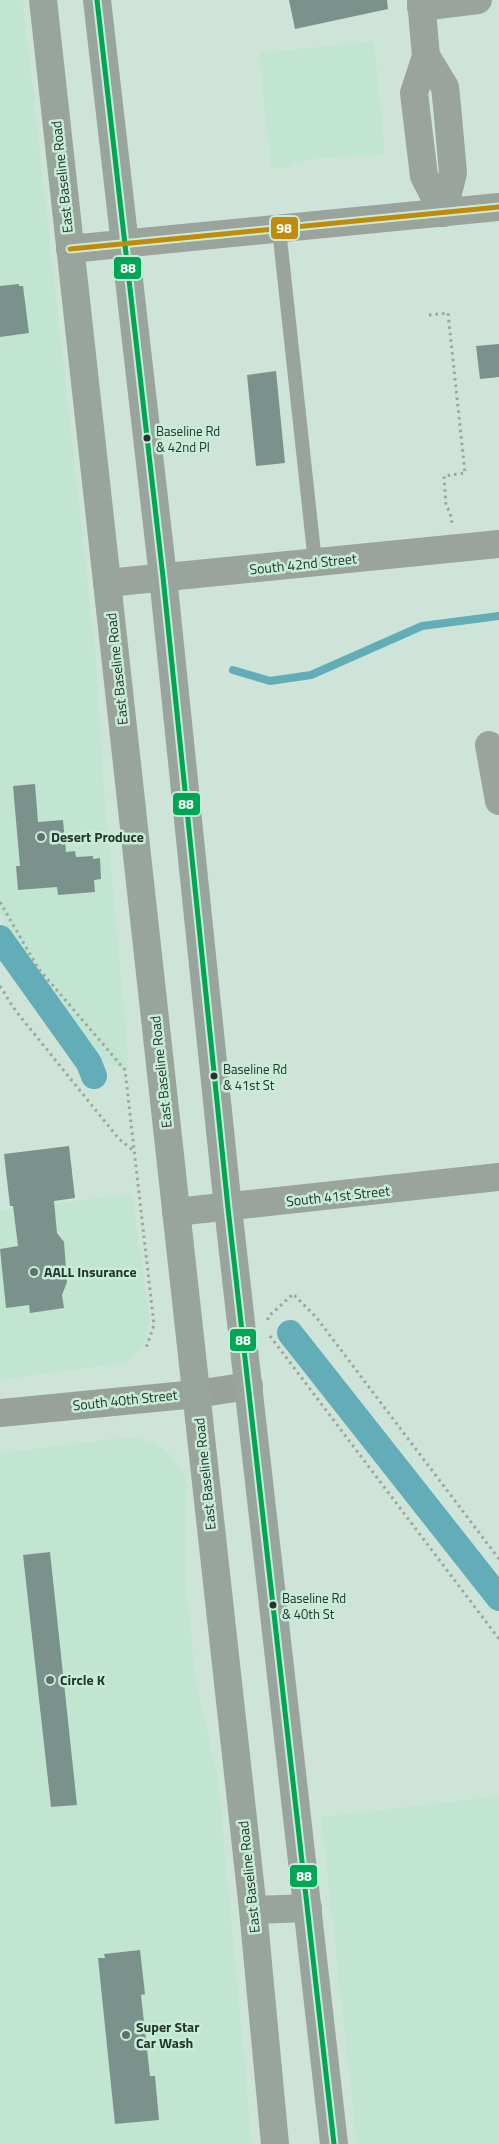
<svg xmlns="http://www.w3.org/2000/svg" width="499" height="2144" font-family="'Titillium Web',sans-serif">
<rect width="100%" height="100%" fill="#cfe4d8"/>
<!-- built -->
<g fill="#c2e5d2">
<path d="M0 0H23L95 647 103 778 129 1069 103 1062 47 989 14 939 0 913Z"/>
<path d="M374 41 385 154 314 159 290 163V167L271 169 259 53Z"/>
<path d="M132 1194 150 1322 144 1344 134 1357 123 1363 0 1380V1210Z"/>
<path d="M138 1438 154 1443 170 1454 186 1478 187 1487 185 1576 196 1683 218 1778 252 2144H0V1453L111 1439Z"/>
<path d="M499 1796V2144H357L321 1817Z"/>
</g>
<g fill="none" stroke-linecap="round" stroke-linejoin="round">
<!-- stream -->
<path stroke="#62adb8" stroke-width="8" d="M233 670 270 681 311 675 422 626 499 616"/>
<!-- canal -->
<g stroke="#62adb8" stroke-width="26">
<path d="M0 938 89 1063 94 1076"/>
<path d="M290 1333 499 1598"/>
</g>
</g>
<!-- building -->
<g fill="#7b928c">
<path d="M289 0H387L388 9 295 29Z"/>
<path d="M19 284V286H23L29 333 0 337V286Z"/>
<path d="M499 344V377L480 379 476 346Z"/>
<path d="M276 371 285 463 256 466 247 375Z"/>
<path d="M35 784 38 822 63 820 66 852 75 851 76 857 93 856V859L100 858 101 879 94 880 95 892 58 895 57 887 18 890 16 866H20L13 786Z"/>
<path d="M69 1146 75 1198 54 1201 57 1233 64 1242 67 1282 62 1295 64 1308 30 1313 29 1305 6 1308 0 1249 18 1246 13 1206H10L4 1154Z"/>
<path d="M50 1552 77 1805 51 1807 23 1555Z"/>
<path d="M140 1950 145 1994 141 1995 150 2076H155L159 2120 115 2124 98 1958H105L104 1954Z"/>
</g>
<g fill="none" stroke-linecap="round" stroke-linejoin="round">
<!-- path -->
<g stroke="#9ca59e" stroke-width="3" stroke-dasharray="2.5 4" stroke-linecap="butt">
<path d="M429 315 448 313 465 473 444 476 446 506 450 512 452 523"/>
<path d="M0 902 38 968 125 1070 154 1325 146 1348"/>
<path d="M0 986 15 1010 119 1139 134 1151"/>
<path d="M268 1320V1317L293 1294 316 1317 499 1559"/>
<path d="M270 1336 499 1639"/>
</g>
<!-- lane -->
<path stroke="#9aa39c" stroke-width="14" d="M279 229 315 562"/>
<!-- street -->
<g stroke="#9aa39c" stroke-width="28">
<path d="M421 0 426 56 414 93 424 176 443 213"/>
<path d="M421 7 478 0"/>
<path d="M426 56 445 87 447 106 453 173 443 213"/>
<path d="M70 249 499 207"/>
<path d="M107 583 499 544"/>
<path d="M489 745 499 801"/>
<path d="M176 1212 499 1177"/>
</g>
<!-- secondary -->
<path stroke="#98a29a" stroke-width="28" d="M0 1413 196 1394 249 1386"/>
<!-- primary -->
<g stroke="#99a59c" stroke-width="28">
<path d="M43 0 253 1910 275 2144"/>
<path d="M97 0 163 577 228 1208 334 2144"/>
<path d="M253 1910 308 1908"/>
</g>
<defs>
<path id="bus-1" d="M97 0 163 577 228 1208 334 2144"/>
<path id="bus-2" d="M70 249 499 207"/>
</defs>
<!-- bus-1 casing -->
<use href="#bus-1" stroke="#c7ecd7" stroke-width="9"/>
<!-- bus-2 casing -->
<use href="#bus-2" stroke="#c7ecd7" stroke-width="9"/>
<!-- bus-1 -->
<use href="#bus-1" stroke="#00a651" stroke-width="5"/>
<!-- bus-2 -->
<use href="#bus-2" stroke="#c28a0b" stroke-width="5"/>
</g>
<!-- markers -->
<g fill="#25342c" stroke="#c7ecd7" stroke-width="2">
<circle cx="147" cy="438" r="4.5"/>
<circle cx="214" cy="1076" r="4.5"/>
<circle cx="273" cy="1605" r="4.5"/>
</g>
<g fill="#607268" stroke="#c7ecd7" stroke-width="2">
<circle cx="41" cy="837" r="5"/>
<circle cx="34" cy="1272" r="5"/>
<circle cx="50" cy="1680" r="5"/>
<circle cx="126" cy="2035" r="5"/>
</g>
<g text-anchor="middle" stroke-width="5" stroke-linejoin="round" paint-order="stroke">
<!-- bus labels -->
<g font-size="13" fill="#25342c" stroke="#c7ecd7" text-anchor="start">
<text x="156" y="436">Baseline Rd<tspan x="156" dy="16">&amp; 42nd Pl</tspan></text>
<text x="223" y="1074">Baseline Rd<tspan x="223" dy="16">&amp; 41st St</tspan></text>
<text x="282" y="1603">Baseline Rd<tspan x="282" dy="16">&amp; 40th St</tspan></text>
</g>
<!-- street labels -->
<g font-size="14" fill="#25342c" stroke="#c7ecd7">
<text transform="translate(62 177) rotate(-96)" y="5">East Baseline Road</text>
<text transform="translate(303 564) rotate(-6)" y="5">South 42nd Street</text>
<text transform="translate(117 669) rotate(-96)" y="5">East Baseline Road</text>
<text transform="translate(161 1072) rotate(-96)" y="5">East Baseline Road</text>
<text transform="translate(338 1196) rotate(-6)" y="5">South 41st Street</text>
<text transform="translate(125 1400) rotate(-6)" y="5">South 40th Street</text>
<text transform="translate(205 1474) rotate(-96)" y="5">East Baseline Road</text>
<text transform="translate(249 1877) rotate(-96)" y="5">East Baseline Road</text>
</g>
<!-- poi labels -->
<g font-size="14" font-weight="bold" fill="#25342c" stroke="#c7ecd7" text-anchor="start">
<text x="51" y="842">Desert Produce</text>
<text x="44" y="1277">AALL Insurance</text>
<text x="60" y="1685">Circle K</text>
<text x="136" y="2032">Super Star<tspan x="136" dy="16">Car Wash</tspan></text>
</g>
</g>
<g stroke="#c7ecd7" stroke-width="2">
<rect x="270" y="216" width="29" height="24" rx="5" fill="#c28a0b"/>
<rect x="113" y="256" width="29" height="24" rx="5" fill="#00a651"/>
<rect x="172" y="792" width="29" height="24" rx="5" fill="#00a651"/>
<rect x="229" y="1328" width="28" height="24" rx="5" fill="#00a651"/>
<rect x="289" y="1864" width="29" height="24" rx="5" fill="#00a651"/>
</g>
<g font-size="14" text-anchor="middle" font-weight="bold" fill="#fff">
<text x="284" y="233">98</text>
<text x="128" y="273">88</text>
<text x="186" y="809">88</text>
<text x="243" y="1345">88</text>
<text x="304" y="1881">88</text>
</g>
</svg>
